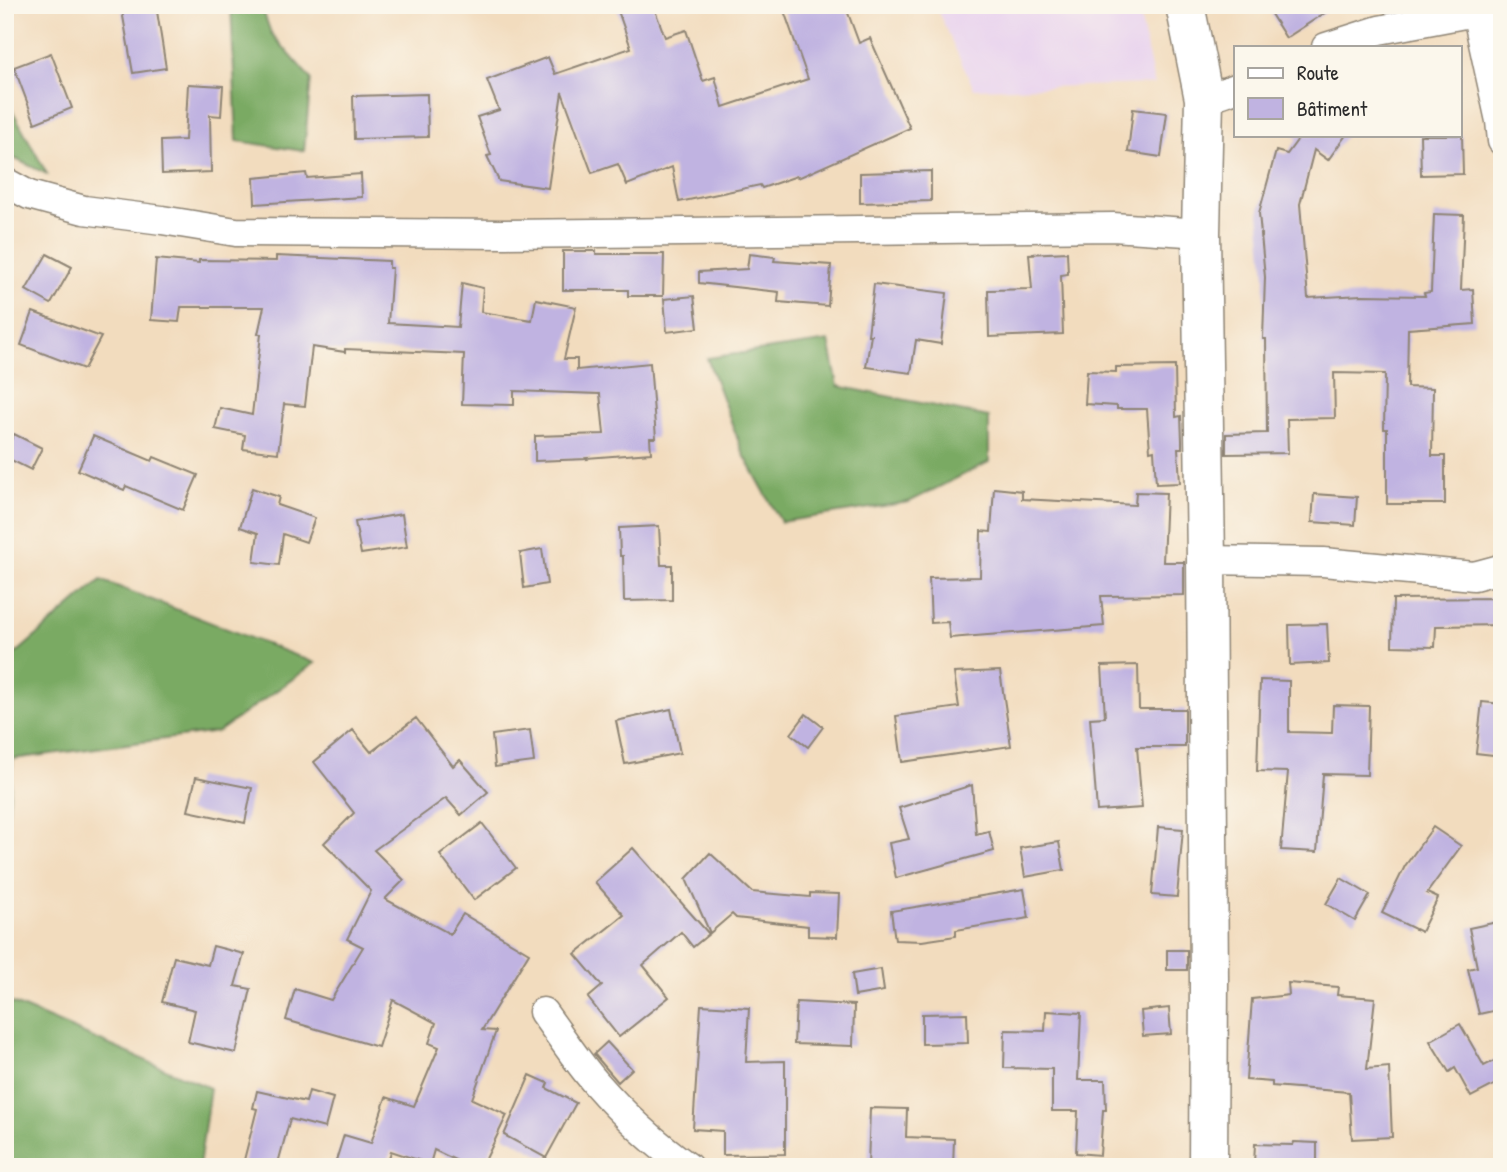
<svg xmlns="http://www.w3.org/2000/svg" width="1507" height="1172" font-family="'Patrick Hand',sans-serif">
<rect width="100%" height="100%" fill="#fbf7ec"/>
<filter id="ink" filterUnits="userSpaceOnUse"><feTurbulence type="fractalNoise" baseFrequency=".0143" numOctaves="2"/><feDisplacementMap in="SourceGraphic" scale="14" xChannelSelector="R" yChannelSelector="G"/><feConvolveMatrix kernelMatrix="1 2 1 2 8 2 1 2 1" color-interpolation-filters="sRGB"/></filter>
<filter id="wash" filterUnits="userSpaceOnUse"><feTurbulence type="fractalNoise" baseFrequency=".00686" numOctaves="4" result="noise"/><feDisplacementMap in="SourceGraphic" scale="28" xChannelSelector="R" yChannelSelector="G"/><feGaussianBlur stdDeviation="1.57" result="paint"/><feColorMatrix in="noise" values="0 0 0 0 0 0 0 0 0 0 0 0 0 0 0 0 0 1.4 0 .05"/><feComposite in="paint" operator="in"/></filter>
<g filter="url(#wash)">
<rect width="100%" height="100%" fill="#f2dcbe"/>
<!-- built -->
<path fill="#e8d2ee" d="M935 5H1138L1154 84 974 89Z"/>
<!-- forest -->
<g fill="#7aaa63" stroke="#526a47" stroke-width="2">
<path d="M231 5H261L271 33 311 79 304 151 237 141Z"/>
<path d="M5 97 47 174 5 154Z"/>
<path d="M829 341 838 386 989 417V462L909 502 781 522 743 453 707 358Z"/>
<path d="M101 580 315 663 218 732 13 759 5 847V663Z"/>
<path d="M5 1000 210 1088 199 1167H5Z"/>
</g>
<g id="blocks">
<!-- building -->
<g fill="#c0b3e1">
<path d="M121 5H156L166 68 133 73Z"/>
<path d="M616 5H653L665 37 686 30 703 81 715 77 723 107 808 79 782 5H845L859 43 870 38 910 128 798 178 797 176 762 188 760 185 679 202 672 167 627 185 618 164 592 173 562 92 548 188 499 181 487 156 491 155 477 117 499 110 487 80 548 57 555 74 631 48Z"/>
<path d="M1285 5H1337L1286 38 1271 14Z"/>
<path d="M51 53 72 108 35 123 14 67Z"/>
<path d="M188 84 223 86 221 116 210 115 211 172 162 174 161 141 185 140Z"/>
<path d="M427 94 428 137 354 139 353 96Z"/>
<path d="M1133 109 1167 113 1161 157 1128 152Z"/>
<path d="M1292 135H1346L1328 160 1314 150 1300 204 1308 298 1362 295 1425 296 1424 293 1431 292 1434 214 1464 215 1461 290 1473 289 1475 324 1408 329 1407 387 1433 388 1432 456H1445V504H1387V429H1384L1385 374 1334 373 1335 418 1287 419 1288 453 1226 454V434L1267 433 1266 339H1263L1265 277 1259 213 1276 151 1287 154 1298 139Z"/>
<path d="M1420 135H1462L1463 174 1421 175Z"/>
<path d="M931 171V201L860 203V173Z"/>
<path d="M306 173 307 178 361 174 362 197 255 204 254 178Z"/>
<path d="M563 251H596V254H664L663 296H628V290H563Z"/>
<path d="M1067 252 1068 274 1061 275 1063 334 989 337 988 290 1032 289 1029 254Z"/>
<path d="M47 254 72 267 51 304 26 290Z"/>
<path d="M749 254 775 257 774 261 831 265 828 306 778 302 779 292 699 283V272L747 269Z"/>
<path d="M276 256 389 261V268H392L388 323 458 327 462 283 483 288 481 312 532 320 536 299 576 307 564 359H577V370L650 363 656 438H650L651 453 586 458 587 459 535 461V436L604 434 600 394 514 391V405L462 404 464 354 345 349V352L312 347 305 406 284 404 278 453 243 449 245 435 215 429 220 408 252 415 261 334H258L264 307H181L179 322 151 320 156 259 199 263V260L276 261Z"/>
<path d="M874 284 947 293 941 344 916 340 911 373 866 367 871 335H868Z"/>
<path d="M694 296 698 328 667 332 664 299Z"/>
<path d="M33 312 101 337 84 369 21 345Z"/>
<path d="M1175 366 1176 417 1181 416 1182 441V448H1178L1180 483 1156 484 1154 450 1150 451 1147 409H1117V406L1085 404 1087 371 1116 372V367Z"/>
<path d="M14 434 42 448 31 470 5 457V452Z"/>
<path d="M93 436 152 461 154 457 198 475 183 510 126 486 124 490 78 470Z"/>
<path d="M252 488 279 497 277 505 315 518 306 542 283 534 279 565 254 562 258 533 240 527Z"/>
<path d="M994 488 1022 491V499L1135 505 1136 492 1166 493 1163 562H1184V595L1101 596 1104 626 950 638 948 622 931 623 929 578 980 577 981 531 991 532Z"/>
<path d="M1314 494 1357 497 1355 525 1312 522Z"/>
<path d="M402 514 407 547 361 554 355 522Z"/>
<path d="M659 526 661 565H672V600L624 601 623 556H620L619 528Z"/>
<path d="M542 549 547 584 524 588 520 553Z"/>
<path d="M1502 598V625L1436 626 1435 647 1392 646 1393 599Z"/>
<path d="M1327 624 1329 663 1290 665 1289 625Z"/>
<path d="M1138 665 1139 709H1185V747H1137L1142 808 1097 811 1090 718 1105 717 1102 666Z"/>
<path d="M1000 671 1011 746 902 762 896 716 959 707 954 673Z"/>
<path d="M1260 680 1289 681V732L1332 733 1333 705 1369 706 1367 775 1323 774 1317 852 1281 850 1288 772 1257 771Z"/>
<path d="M1482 702 1502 704V756L1476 753Z"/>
<path d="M671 709 680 753 625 764 616 721Z"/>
<path d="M806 714 823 727 808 747 791 734Z"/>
<path d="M416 718 453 766 460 760 488 792 461 815 446 798 374 850 404 880 385 899 450 934 463 914 529 953 482 1030 496 1031 472 1099 507 1115 482 1167H470L434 1150 430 1164 391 1151 387 1167H334L344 1135 371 1143 386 1097 414 1106 439 1047 429 1043 436 1023 393 1000 378 1047 286 1020 295 989 331 1000 363 947 347 939 371 891 324 843 354 813 314 762 353 730 371 752Z"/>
<path d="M530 730 534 762 495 767 492 735Z"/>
<path d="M196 777 252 788 245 823 188 811Z"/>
<path d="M972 785 976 834 989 831 994 851 896 878 889 843 909 839 899 808Z"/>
<path d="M482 823 516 868 474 900 440 855Z"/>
<path d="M1158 827 1183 829 1177 897 1152 895Z"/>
<path d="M1433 827 1461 846 1427 893 1438 898 1421 932 1382 913 1405 866Z"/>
<path d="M1059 842 1064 870 1025 877 1020 848Z"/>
<path d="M633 848 709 934 693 947 681 932 643 965 669 997 619 1037 588 998 602 986 575 954 624 915 595 882Z"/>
<path d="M710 853 752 892 810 897V893L839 894 837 937 808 936V926L736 918 732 914 710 933 686 879Z"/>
<path d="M1341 878 1370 895 1355 921 1326 904Z"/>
<path d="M1024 889 1029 918 956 930V936L922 941 895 940 891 911Z"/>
<path d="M1502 921V1009L1479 1014 1468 969 1477 967 1469 928Z"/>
<path d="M213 946 244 954 235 986 251 989 236 1053 188 1042 195 1010 162 1002 174 957 208 965Z"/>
<rect x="1167" y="950" width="20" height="20"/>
<path d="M881 969 884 991 855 996 852 974Z"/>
<path d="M1288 983 1338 987 1337 995 1375 998 1367 1069 1389 1067 1392 1137 1352 1139 1349 1092 1272 1086V1082L1246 1080 1252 999 1289 995Z"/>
<path d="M796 1002 854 1005 853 1046 794 1044Z"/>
<path d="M701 1005 749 1008 746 1062 785 1061V1154L723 1155V1131L693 1129Z"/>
<path d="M1169 1008 1171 1034 1143 1036 1141 1011Z"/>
<path d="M1046 1011 1081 1013 1078 1080H1105L1106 1110H1103L1100 1155 1076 1153 1078 1111H1052V1069L1004 1068 1005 1030 1045 1031Z"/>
<path d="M967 1013 968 1043 922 1044V1014Z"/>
<path d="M1460 1024 1484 1066 1502 1057V1081L1471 1097 1455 1068 1449 1072 1430 1041Z"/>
<path d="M607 1042 632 1069 618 1082 594 1054Z"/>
<path d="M530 1075 548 1083 546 1088 576 1103 546 1158 504 1135Z"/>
<path d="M257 1091 306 1102 309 1091 333 1098 325 1128 290 1119 277 1167H256L243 1164 257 1109 253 1108Z"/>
<path d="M870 1108 907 1109 906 1137 954 1139 953 1167H868Z"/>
<path d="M1294 1142 1317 1143V1167L1254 1164 1255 1144 1293 1145Z"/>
</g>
</g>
</g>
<g filter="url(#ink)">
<use href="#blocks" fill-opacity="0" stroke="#8e8474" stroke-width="2"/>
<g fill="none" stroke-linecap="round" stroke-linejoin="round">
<defs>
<g id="minor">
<path d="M1476 11 1500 121 1502 141"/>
<path d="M1326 47 1379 30 1502 7"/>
<path d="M1204 99 1236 88"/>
<path d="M5 182 29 195 84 210 162 220 236 232 506 234 1113 227 1201 233"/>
<path d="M1206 560 1323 562 1474 576 1500 569 1502 567"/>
<path d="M543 1012C560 1035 576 1060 595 1082 622 1113 654 1143 688 1167"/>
</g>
<path id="secondary" d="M1185 5 1204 99 1201 233 1206 560 1209 980 1208 1167"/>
</defs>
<!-- minor casing -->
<use href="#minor" stroke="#8e8474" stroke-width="31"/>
<!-- secondary casing -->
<use href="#secondary" stroke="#8e8474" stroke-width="41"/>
<!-- minor -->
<use href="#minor" stroke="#fff" stroke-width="28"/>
<!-- secondary -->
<use href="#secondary" stroke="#fff" stroke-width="38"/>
</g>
</g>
<!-- margin -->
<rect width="1507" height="1172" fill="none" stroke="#fbf7ec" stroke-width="28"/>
<!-- legend -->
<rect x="1234" y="46" width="228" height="91" fill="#fbf7ec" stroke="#a8a59f" stroke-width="2"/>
<rect x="1248" y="68" width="35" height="10" fill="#ffffff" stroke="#a8a59f" stroke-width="2"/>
<text x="1297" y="80" font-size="21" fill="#2b2b2b">Route</text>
<rect x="1248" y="98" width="35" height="21" fill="#c0b3e1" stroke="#a8a59f" stroke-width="2"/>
<text x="1297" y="116" font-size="21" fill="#2b2b2b">Bâtiment</text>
</svg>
